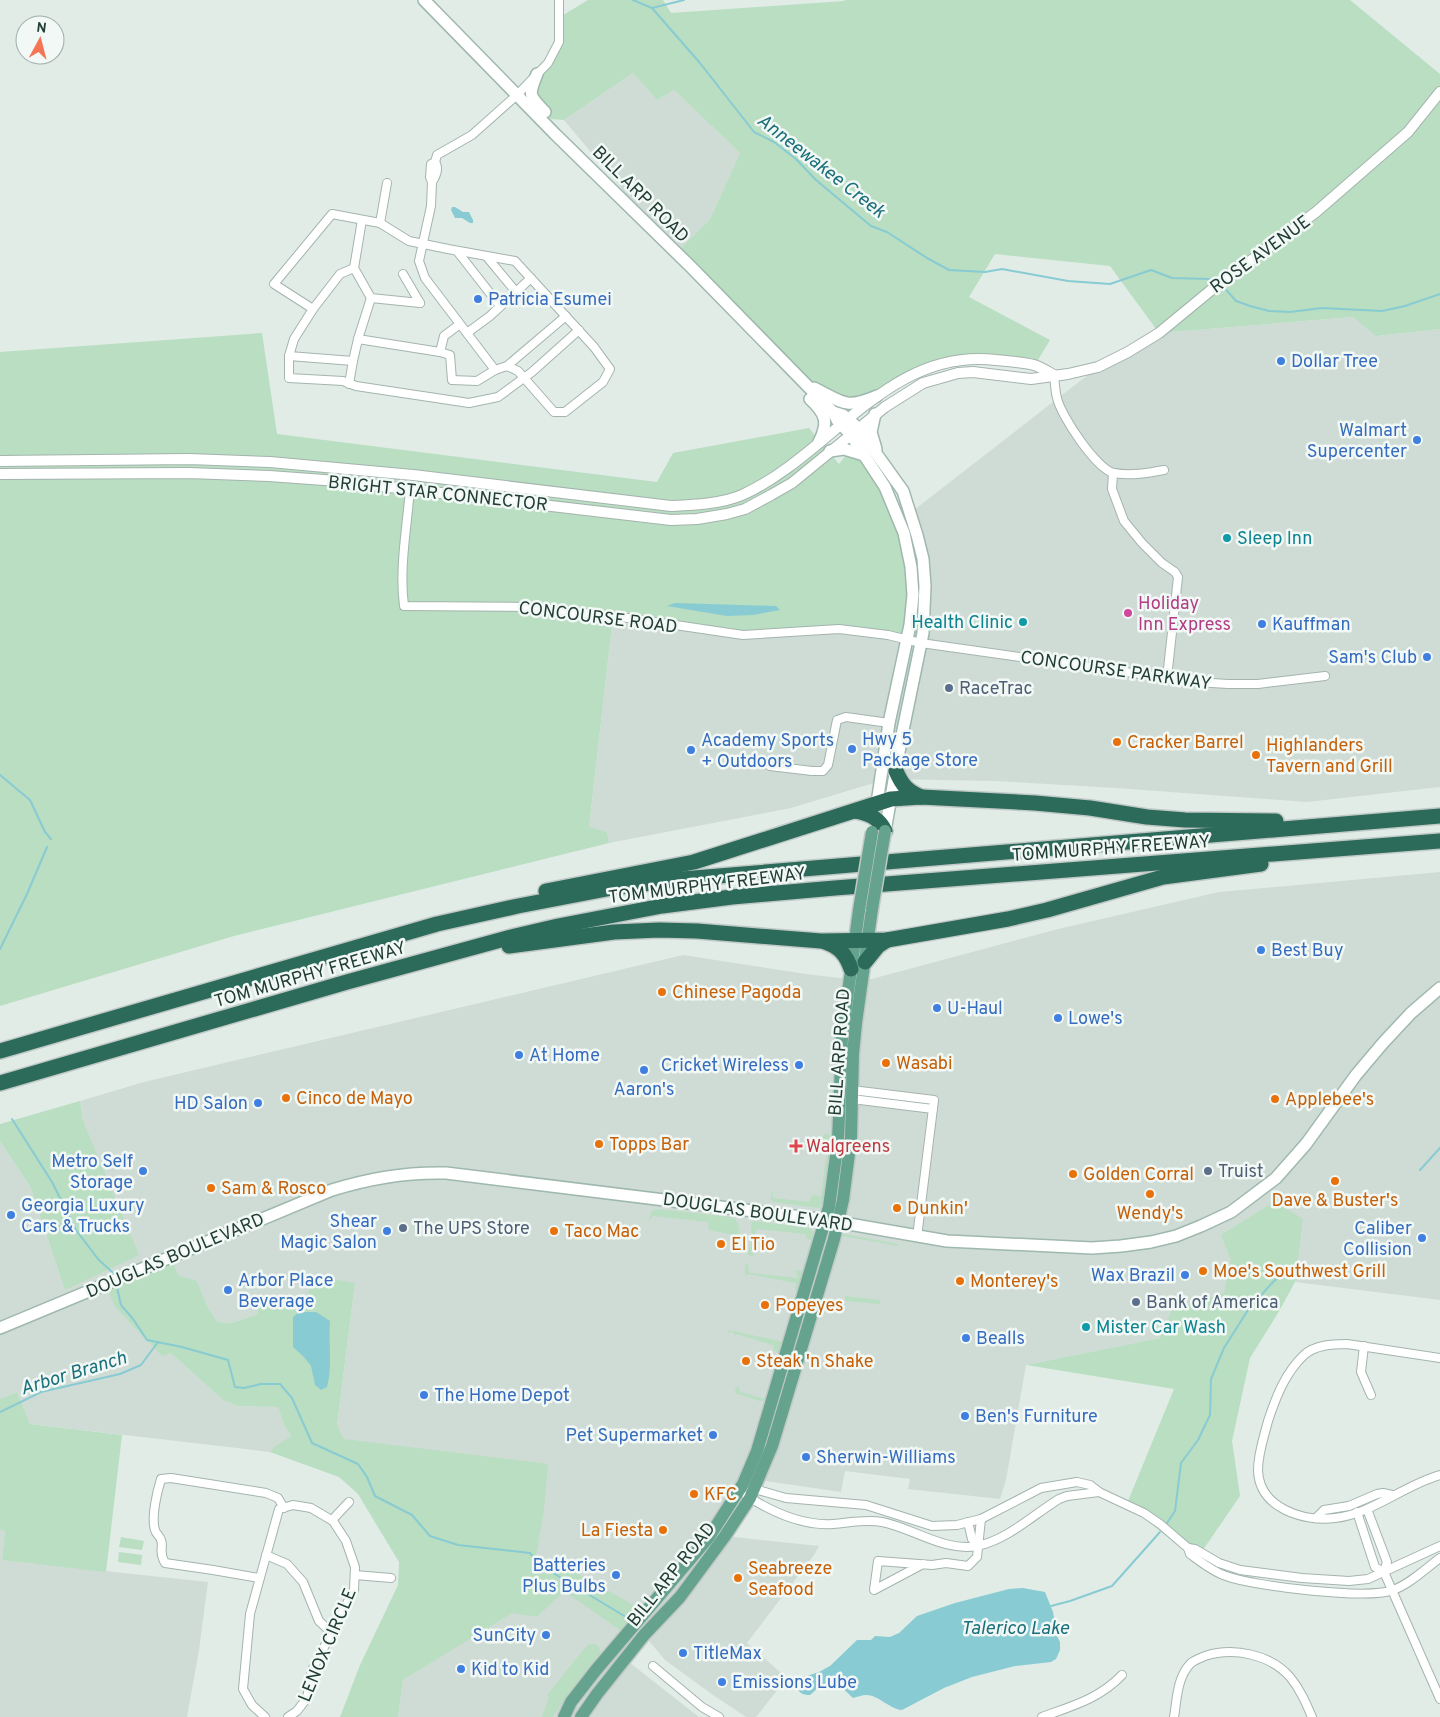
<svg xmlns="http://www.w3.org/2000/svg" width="1440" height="1717" font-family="Overpass,sans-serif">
<rect width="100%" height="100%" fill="#e1ece7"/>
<!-- built -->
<g fill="#cfdcd5">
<path d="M633 73 657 100 674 90 740 153 710 219 676 253 564 120Z"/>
<path d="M1353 317 1377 336 1440 329V787L1307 802 1116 788 995 781 887 779 791 808 609 843 607 832 589 828 613 616 919 596 905 517 1098 367 1159 333Z"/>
<path d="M1440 872V1300L1295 1282 1297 1266 1160 1338 1026 1365 1006 1480 1000 1499 908 1489 910 1479 845 1471 841 1492 759 1480 725 1536 819 1546 814 1555 747 1643 787 1678 756 1717H746L713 1695 665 1660 644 1635 625 1659 699 1717H398L403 1680 512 1612 537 1617 564 1590 627 1634 557 1562 536 1557 538 1536 359 1442 344 1439 337 1425 355 1284 306 1297 255 1296 258 1314 232 1323 218 1322 209 1310 197 1281 112 1298 115 1307 162 1355 171 1353 223 1400 238 1406 278 1407 285 1427 291 1436 275 1446 270 1452 30 1424 17 1392 0 1399V1141L30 1186 65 1290 83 1121 80 1101 144 1082 683 955 806 974 864 981 1058 929 1219 892Z"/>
<path d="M0 1530 5 1531 2 1560 208 1582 199 1650 187 1717H0Z"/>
</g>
<!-- green -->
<g fill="#b9dec1">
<path d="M588 0H663L671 13 844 1 845 0H1350L1440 74V329L1376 336 1353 317 1159 333 1110 266 995 254 969 297 1050 340 1035 365 987 359 918 371 848 419 676 253 710 219 740 153 674 90 657 100 633 73 564 120 551 119 531 98 537 74 559 42 560 17Z"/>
<path d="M262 333 277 434 657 482 673 453 809 428 839 464 859 438 905 517 919 596 912 638 859 632 743 635 613 616 589 827 607 832 609 843 234 936 0 1006V352Z"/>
<path d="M80 1101 83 1121 139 1255 65 1290 30 1186 0 1141V1124Z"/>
<path d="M824 1134H828L832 1138 824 1203 819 1208 773 1202 771 1199 772 1191 773 1192V1198L809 1202 812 1195 821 1196 828 1140 823 1138V1137Z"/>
<path d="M1274 1202 1303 1219 1295 1282 1278 1313 1250 1358 1232 1441 1240 1496 1196 1560 1138 1513 1126 1506 1174 1389 1026 1365 1160 1338 1172 1309 1224 1293 1231 1260 1221 1235Z"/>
<path d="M656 1209 731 1217C739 1220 739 1228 740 1236L709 1230 708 1222 653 1216 648 1221 652 1211Z"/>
<path d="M754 1221 809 1228 813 1231 815 1236 813 1240 807 1239 805 1234 756 1229 751 1252 755 1255 750 1257 748 1254 752 1238 751 1223Z"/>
<path d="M844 1234 898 1244 899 1246 842 1236Z"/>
<path d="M170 1257 179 1276 197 1281 209 1310 218 1322 232 1323 258 1314 255 1296 306 1297 315 1276 355 1283 337 1425 344 1439 548 1464 544 1509 536 1557 557 1562 646 1612 627 1635 564 1591 537 1617 512 1613 403 1680 398 1717H340L360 1665 398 1585 399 1562 358 1494 339 1477 270 1452 275 1446 291 1436 285 1427 278 1407 238 1406 223 1400 171 1353 162 1356 115 1307 106 1285Z"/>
<path d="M748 1264 749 1273 798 1278 796 1270 804 1271 798 1292 795 1290 796 1283 747 1274 745 1278V1265Z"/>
<path d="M845 1296 880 1300V1304L845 1301Z"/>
<path d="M729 1330 784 1342 767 1400 760 1401 735 1393 736 1387H739L740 1392 765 1399 778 1352 773 1350 774 1346 772 1345 737 1334 736 1336 732 1331 727 1334Z"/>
<path d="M17 1392 30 1424 122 1435 106 1572 2 1560 5 1531 0 1530V1399Z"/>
<path d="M121 1537 144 1541 142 1550 119 1547Z"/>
<path d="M119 1552 142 1555 141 1565 118 1562Z"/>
<path d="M589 1644H595L599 1647 601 1652 568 1694 553 1717H542L549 1698 547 1695 584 1649Z"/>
</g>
<!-- water -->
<g fill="#88cbd2">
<path d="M452 207H455L463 212H469L473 220V223H470L462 218H455L451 210Z"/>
<path d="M675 603 776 606 780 610 753 615 727 616 667 606Z"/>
<path d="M307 1312H316L330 1321C328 1343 333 1365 327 1387L321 1390 315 1385 311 1366 304 1357 293 1347V1317L298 1313Z"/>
<path d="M1023 1588 1045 1592 1053 1612 1057 1636 1060 1642V1650L1056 1659 1051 1662 1015 1666 972 1677 944 1688 902 1710C889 1709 879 1695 866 1695 862 1695 857 1697 853 1698L836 1682C823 1681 819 1687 810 1695 802 1695 799 1693 796 1685L800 1678 819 1672 830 1666 857 1640H871L875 1636 890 1637 899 1633 917 1616 955 1603 1009 1589Z"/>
</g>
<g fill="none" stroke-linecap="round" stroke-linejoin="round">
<!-- stream -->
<g stroke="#88cbd2" stroke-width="2">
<path d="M633 0 652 8 700 63 754 132 774 142 796 159 816 180 871 226 887 232 927 258 949 270 985 272 1002 269 1068 281 1110 284 1151 270 1172 278 1210 279 1215 281"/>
<path d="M652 8 684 0"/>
<path d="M1223 286 1236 301 1250 306 1269 311 1290 312 1322 308 1382 311 1405 306 1440 294"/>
<path d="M0 775 30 800 45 832 51 839"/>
<path d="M0 949 27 894 47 847"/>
<path d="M12 1119 52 1182 76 1230 98 1259 112 1272 114 1276"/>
<path d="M1420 1170 1440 1148"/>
<path d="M116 1283 121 1305 133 1319 147 1340 182 1347 228 1360 235 1387 244 1388 261 1384H280L292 1398 312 1443 358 1464 367 1477 375 1496 412 1515 430 1536 458 1545 530 1553 540 1565 626 1617"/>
<path d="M0 1412 41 1392 120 1374 141 1365 158 1342"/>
<path d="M1167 1523 1175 1511 1181 1463 1198 1440 1210 1415 1211 1379 1224 1348 1248 1310 1273 1282 1288 1269"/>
<path d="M1051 1606 1070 1601 1112 1586 1160 1532"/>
</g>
<defs>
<g id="minor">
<path d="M432 182C436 176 439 168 435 162"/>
<path d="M362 220 354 268 371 298 420 303"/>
<path d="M380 223 387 183"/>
<path d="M457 251 500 306"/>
<path d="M487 257 516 292"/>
<path d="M403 274 420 303"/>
<path d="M313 309 340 274 354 268"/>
<path d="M460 324 444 336 440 352 358 339 353 361 289 356 294 339 313 309 274 284 332 214 380 223 409 241 448 249 515 261 594 347 610 369 603 382 565 412H554L518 371 507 366 495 370 425 278 419 261 431 206 432 182 430 177 431 164 435 162 437 155 472 135 517 95 548 63 559 42V1"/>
<path d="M467 333 490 316 531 278"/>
<path d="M358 339 371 298"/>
<path d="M440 352 450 355 452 380 477 381 495 370"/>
<path d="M289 356V378L343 381 356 386 469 403 498 397 532 372 579 330"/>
<path d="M507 366 566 316"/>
<path d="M1054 375C1055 383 1055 391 1057 398 1061 416 1097 470 1114 473 1131 476 1148 473 1164 470"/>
<path d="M349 384 353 361"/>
<path d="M1113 473 1112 489 1124 521 1142 543 1162 563 1175 572 1178 577 1167 678"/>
<path d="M410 489C407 527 399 568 404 606L529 607 628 618 743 635 839 629 888 635 921 643 1196 682 1228 684H1258L1325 676"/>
<path d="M770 766 812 771H823L828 765 837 720 846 717 889 723"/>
<path d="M852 1090 934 1100 917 1237"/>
<path d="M852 1099 933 1109"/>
<path d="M1364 1346 1361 1372 1371 1395"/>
<path d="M1440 1358 1347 1344C1332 1344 1315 1345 1304 1355 1285 1373 1276 1397 1268 1421 1264 1437 1258 1453 1258 1470 1259 1508 1303 1522 1335 1518 1372 1514 1404 1485 1440 1475"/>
<path d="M751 1488 786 1498 866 1505 932 1526 957 1525 981 1519 1041 1488 1077 1482 1090 1485 1099 1492 1144 1513 1160 1524 1188 1548 1190 1554C1201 1562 1213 1572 1226 1576 1253 1586 1367 1600 1393 1590 1410 1584 1425 1569 1440 1558"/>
<path d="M747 1496C772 1512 803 1526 833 1524 849 1523 865 1519 882 1522 913 1528 944 1552 977 1546 1007 1540 1033 1515 1059 1499L1067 1496 1099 1492"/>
<path d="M1367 1509 1387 1562 1384 1572"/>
<path d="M1357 1512 1375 1567 1384 1572 1440 1699"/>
<path d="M1316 1518 1324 1510 1349 1506 1377 1494 1383 1493 1392 1495"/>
<path d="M332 1520 349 1502"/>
<path d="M968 1522 972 1539 979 1546"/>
<path d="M1188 1548 1195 1549 1219 1563 1240 1570 1302 1578 1349 1581 1368 1579 1440 1546"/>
<path d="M266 1555 287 1564 303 1582 319 1621 332 1633"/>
<path d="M923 1564 874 1590 878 1561 932 1565 946 1563 968 1566 977 1557 981 1519"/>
<path d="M355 1575 391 1578"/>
<path d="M259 1578 213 1570 165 1563C158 1551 164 1548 161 1540 160 1536 156 1534 155 1530 151 1517 157 1492 161 1479L171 1478 266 1493 278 1498 284 1508"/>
<path d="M653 1666 702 1707 719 1717"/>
<path d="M265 1717 252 1705 243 1689 250 1614 279 1509 293 1505 311 1508 333 1521 346 1541 355 1567 354 1590 312 1670 307 1698 297 1711 288 1717"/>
<path d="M1042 1717C1072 1706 1099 1699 1122 1675"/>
<path d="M1174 1717C1177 1699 1177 1677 1191 1663 1195 1660 1201 1658 1205 1656 1233 1647 1270 1654 1290 1677 1300 1689 1306 1703 1312 1717"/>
</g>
<g id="tertiary">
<path d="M0 461 189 459 270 462 413 475 671 506C694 505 721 504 742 495 831 455 888 347 996 360 1008 361 1022 362 1034 365 1041 367 1048 372 1054 375"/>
<path d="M0 474 189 473 269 476 338 481 671 520 697 519 727 514 745 509 771 495 792 483 885 407 923 383 958 373 973 372 1031 379 1068 374 1098 367 1128 352 1159 333 1210 291 1316 212 1408 132 1440 92"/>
</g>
<g id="secondary">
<path d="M424 0 555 134 691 267 833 412 837 420 851 435 885 487 904 533 911 567 913 595 910 625 889 723 877 803"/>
<path d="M537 74C528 96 529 95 545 112"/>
<path d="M814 388C843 402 844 410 877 396"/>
<path d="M810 399C826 414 829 422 819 442"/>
<path d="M833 412 843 415 858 428 903 491 917 535 923 559 925 586 923 633 902 735 885 831"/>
<path d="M875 414 871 432 876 449"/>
<path d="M830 451 844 449 864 455"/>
<path d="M0 1328 332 1190C370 1178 406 1172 446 1173L826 1220 947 1241 1092 1248 1121 1246 1151 1242 1176 1236 1201 1226 1231 1212 1276 1178 1306 1144 1356 1075 1383 1043 1411 1013 1440 988"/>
</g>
<g id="primary">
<path d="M564 1717 571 1702 596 1670 709 1537 743 1484 757 1451 829 1207 838 1141 842 1037 859 910"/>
<path d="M581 1717 597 1694 644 1635 680 1597 725 1536 750 1498 772 1446 834 1239 843 1200 851 1138 853 1054 856 1023 872 909"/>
</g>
<g id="motorway">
<path d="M896 771C902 785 907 791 921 797"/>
<path d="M855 811C869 813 879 818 885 831"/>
<path d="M546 891 694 862 891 799 921 797 1035 803 1090 808 1147 817 1185 820 1276 821"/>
<path d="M825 942C839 947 846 954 851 969"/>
<path d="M509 946 614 932 659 930 697 931 821 941 887 940 1008 919 1047 910 1163 877 1261 864"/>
<path d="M865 962 878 946 887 940"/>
<path d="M0 1051 437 924 518 906 612 888 682 879 1440 816"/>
<path d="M0 1083 347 982 515 936 558 926 662 906 732 897 835 888 1440 841"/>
</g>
</defs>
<!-- minor casing -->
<use href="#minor" stroke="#a4b4ae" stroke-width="10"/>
<!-- tertiary casing -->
<use href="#tertiary" stroke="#a4b4ae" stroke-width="12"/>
<!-- secondary casing -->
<use href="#secondary" stroke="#9fb8ae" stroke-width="14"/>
<!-- primary casing -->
<use href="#primary" stroke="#c1c9c6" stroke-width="15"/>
<!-- motorway casing -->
<use href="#motorway" stroke="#c1c9c6" stroke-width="18"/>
<!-- minor -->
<use href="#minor" stroke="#fff" stroke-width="8"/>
<!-- tertiary -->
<use href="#tertiary" stroke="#fff" stroke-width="10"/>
<!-- secondary -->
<use href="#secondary" stroke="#fff" stroke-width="11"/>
<!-- primary -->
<use href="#primary" stroke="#65a38f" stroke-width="12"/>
<!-- motorway -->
<use href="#motorway" stroke="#2c6a5a" stroke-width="15"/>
<defs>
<g id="primary-bridge">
<path d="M872 909 885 831"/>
<path d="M859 910 872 832"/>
</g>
</defs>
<!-- primary-bridge casing -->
<use href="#primary-bridge" stroke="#c1c9c6" stroke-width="15" stroke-linecap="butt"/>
<!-- primary-bridge -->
<use href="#primary-bridge" stroke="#65a38f" stroke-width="12"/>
</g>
<!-- markers -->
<g fill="#3f7fe0" stroke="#f2f8f5" stroke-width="2">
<circle cx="478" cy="299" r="5"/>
<circle cx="1281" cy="361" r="5"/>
<circle cx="1417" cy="440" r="5"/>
<circle cx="1262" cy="624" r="5"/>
<circle cx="1427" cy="657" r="5"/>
<circle cx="852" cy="749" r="5"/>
<circle cx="691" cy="750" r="5"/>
<circle cx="1261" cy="950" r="5"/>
<circle cx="937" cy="1008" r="5"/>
<circle cx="1058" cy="1018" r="5"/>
<circle cx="519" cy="1055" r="5"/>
<circle cx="799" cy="1065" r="5"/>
<circle cx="644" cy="1070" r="5"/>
<circle cx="258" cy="1103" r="5"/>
<circle cx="143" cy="1171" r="5"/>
<circle cx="11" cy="1215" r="5"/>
<circle cx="387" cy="1231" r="5"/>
<circle cx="1422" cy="1238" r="5"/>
<circle cx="1185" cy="1275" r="5"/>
<circle cx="228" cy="1290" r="5"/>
<circle cx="966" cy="1338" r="5"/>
<circle cx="424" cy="1395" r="5"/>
<circle cx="965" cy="1416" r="5"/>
<circle cx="713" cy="1435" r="5"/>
<circle cx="806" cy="1457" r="5"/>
<circle cx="616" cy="1575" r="5"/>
<circle cx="546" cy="1635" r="5"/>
<circle cx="683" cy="1653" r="5"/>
<circle cx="461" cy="1669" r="5"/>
<circle cx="722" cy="1682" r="5"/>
</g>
<g fill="#0f9aa8" stroke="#f2f8f5" stroke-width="2">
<circle cx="1227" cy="538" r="5"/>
<circle cx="1023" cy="622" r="5"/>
<circle cx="1086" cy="1327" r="5"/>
</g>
<circle fill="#d1479c" stroke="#f2f8f5" stroke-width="2" cx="1128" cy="613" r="5"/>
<g fill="#5c6f8a" stroke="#f2f8f5" stroke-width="2">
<circle cx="949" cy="688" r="5"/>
<circle cx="1208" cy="1171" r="5"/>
<circle cx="403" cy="1228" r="5"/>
<circle cx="1136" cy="1302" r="5"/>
</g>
<g fill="#e8710a" stroke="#f2f8f5" stroke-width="2">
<circle cx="1117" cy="742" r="5"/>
<circle cx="1256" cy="755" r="5"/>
<circle cx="662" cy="992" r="5"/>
<circle cx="886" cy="1063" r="5"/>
<circle cx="286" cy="1098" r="5"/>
<circle cx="1275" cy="1099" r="5"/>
<circle cx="599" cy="1144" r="5"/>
<circle cx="1073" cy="1174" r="5"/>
<circle cx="1335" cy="1181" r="5"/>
<circle cx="211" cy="1188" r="5"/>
<circle cx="1150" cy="1194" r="5"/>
<circle cx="897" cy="1208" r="5"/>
<circle cx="554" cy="1231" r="5"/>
<circle cx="721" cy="1244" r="5"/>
<circle cx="1203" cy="1271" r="5"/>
<circle cx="960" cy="1281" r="5"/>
<circle cx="765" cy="1305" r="5"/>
<circle cx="746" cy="1361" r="5"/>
<circle cx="694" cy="1494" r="5"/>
<circle cx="663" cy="1530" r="5"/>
<circle cx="738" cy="1578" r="5"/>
</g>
<path fill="#e0444e" stroke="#f2f8f5" stroke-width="2" d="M793.5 1138.5h5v5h5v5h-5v5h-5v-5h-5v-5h5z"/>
<g text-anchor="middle" stroke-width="5" stroke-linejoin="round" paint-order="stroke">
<!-- street labels -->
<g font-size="18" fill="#213d34" stroke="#f2f8f5">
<text transform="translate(641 194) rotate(45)" y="6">BILL ARP ROAD</text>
<text transform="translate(1260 254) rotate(-36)" y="6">ROSE AVENUE</text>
<text transform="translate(438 493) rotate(6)" y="6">BRIGHT STAR CONNECTOR</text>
<text transform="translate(598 617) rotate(7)" y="6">CONCOURSE ROAD</text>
<text transform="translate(1116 670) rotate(8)" y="6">CONCOURSE PARKWAY</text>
<text transform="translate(1111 848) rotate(-4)" y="6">TOM MURPHY FREEWAY</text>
<text transform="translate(707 885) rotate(-7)" y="6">TOM MURPHY FREEWAY</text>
<text transform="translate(310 974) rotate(-16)" y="6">TOM MURPHY FREEWAY</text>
<text transform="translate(839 1052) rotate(-86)" y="6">BILL ARP ROAD</text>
<text transform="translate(758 1212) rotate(8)" y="6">DOUGLAS BOULEVARD</text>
<text transform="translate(175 1255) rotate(-23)" y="6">DOUGLAS BOULEVARD</text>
<text transform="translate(671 1574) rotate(-51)" y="6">BILL ARP ROAD</text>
<text transform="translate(327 1645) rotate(-67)" y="6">LENOX CIRCLE</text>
</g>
<!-- shop labels -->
<g font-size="18" fill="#366cbe" stroke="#f2f8f5" text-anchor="start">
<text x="488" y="305">Patricia Esumei</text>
<text x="1291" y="367">Dollar Tree</text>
<text x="1407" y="436" text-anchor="end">Walmart<tspan x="1407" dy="21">Supercenter</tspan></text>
<text x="1272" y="630">Kauffman</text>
<text x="1417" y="663" text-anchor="end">Sam's Club</text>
<text x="862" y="745">Hwy 5<tspan x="862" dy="21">Package Store</tspan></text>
<text x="701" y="746">Academy Sports<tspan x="701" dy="21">+ Outdoors</tspan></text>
<text x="1271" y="956">Best Buy</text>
<text x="947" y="1014">U-Haul</text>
<text x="1068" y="1024">Lowe's</text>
<text x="529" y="1061">At Home</text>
<text x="789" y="1071" text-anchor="end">Cricket Wireless</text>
<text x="644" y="1095" text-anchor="middle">Aaron's</text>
<text x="248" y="1109" text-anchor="end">HD Salon</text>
<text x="133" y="1167" text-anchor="end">Metro Self<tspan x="133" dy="21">Storage</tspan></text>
<text x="21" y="1211">Georgia Luxury<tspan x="21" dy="21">Cars &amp; Trucks</tspan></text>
<text x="377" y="1227" text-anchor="end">Shear<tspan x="377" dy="21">Magic Salon</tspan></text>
<text x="1412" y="1234" text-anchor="end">Caliber<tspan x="1412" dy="21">Collision</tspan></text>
<text x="1175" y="1281" text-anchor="end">Wax Brazil</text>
<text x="238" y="1286">Arbor Place<tspan x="238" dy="21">Beverage</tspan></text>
<text x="976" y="1344">Bealls</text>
<text x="434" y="1401">The Home Depot</text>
<text x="975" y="1422">Ben's Furniture</text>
<text x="703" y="1441" text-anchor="end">Pet Supermarket</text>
<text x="816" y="1463">Sherwin-Williams</text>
<text x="606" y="1571" text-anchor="end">Batteries<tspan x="606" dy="21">Plus Bulbs</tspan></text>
<text x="536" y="1641" text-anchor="end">SunCity</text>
<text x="693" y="1659">TitleMax</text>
<text x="471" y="1675">Kid to Kid</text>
<text x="732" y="1688">Emissions Lube</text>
</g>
<!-- culture labels -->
<g font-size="18" fill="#0d838f" stroke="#f2f8f5" text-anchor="start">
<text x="1237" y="544">Sleep Inn</text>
<text x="1013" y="628" text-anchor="end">Health Clinic</text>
<text x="1096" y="1333">Mister Car Wash</text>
</g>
<!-- hotel labels -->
<g font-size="18" fill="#b23c85" stroke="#f2f8f5" text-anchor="start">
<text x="1138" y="609">Holiday<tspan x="1138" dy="21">Inn Express</tspan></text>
</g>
<!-- service labels -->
<g font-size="18" fill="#4e5e75" stroke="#f2f8f5" text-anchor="start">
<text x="959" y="694">RaceTrac</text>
<text x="1218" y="1177">Truist</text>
<text x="413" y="1234">The UPS Store</text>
<text x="1146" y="1308">Bank of America</text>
</g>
<!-- food labels -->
<g font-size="18" fill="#c56008" stroke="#f2f8f5" text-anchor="start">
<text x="1127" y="748">Cracker Barrel</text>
<text x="1266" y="751">Highlanders<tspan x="1266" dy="21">Tavern and Grill</tspan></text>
<text x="672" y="998">Chinese Pagoda</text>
<text x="896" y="1069">Wasabi</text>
<text x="296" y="1104">Cinco de Mayo</text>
<text x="1285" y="1105">Applebee's</text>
<text x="609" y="1150">Topps Bar</text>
<text x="1083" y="1180">Golden Corral</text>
<text x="221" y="1194">Sam &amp; Rosco</text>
<text x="1335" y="1206" text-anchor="middle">Dave &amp; Buster's</text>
<text x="907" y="1214">Dunkin'</text>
<text x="1150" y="1219" text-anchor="middle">Wendy's</text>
<text x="564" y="1237">Taco Mac</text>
<text x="731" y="1250">El Tio</text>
<text x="1213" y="1277">Moe's Southwest Grill</text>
<text x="970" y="1287">Monterey's</text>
<text x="775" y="1311">Popeyes</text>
<text x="756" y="1367">Steak 'n Shake</text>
<text x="704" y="1500">KFC</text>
<text x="653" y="1536" text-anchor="end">La Fiesta</text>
<text x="748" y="1574">Seabreeze<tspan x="748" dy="21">Seafood</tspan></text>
</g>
<!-- health labels -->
<g font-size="18" fill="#be3a42" stroke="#f2f8f5" text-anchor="start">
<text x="806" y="1152">Walgreens</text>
</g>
<!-- water labels -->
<g font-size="19" font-style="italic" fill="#1a707a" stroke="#f2f8f5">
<text transform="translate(822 165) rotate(38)" y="7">Anneewakee Creek</text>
<text transform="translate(73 1372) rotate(-17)" y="7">Arbor Branch</text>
<text x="1015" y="1634">Talerico Lake</text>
</g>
</g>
<!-- north arrow -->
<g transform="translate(40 40) rotate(7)"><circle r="24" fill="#f2f8f5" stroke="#9eada8"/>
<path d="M0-4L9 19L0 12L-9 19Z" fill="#f57456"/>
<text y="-8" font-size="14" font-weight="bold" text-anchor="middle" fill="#213d34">N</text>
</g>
</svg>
